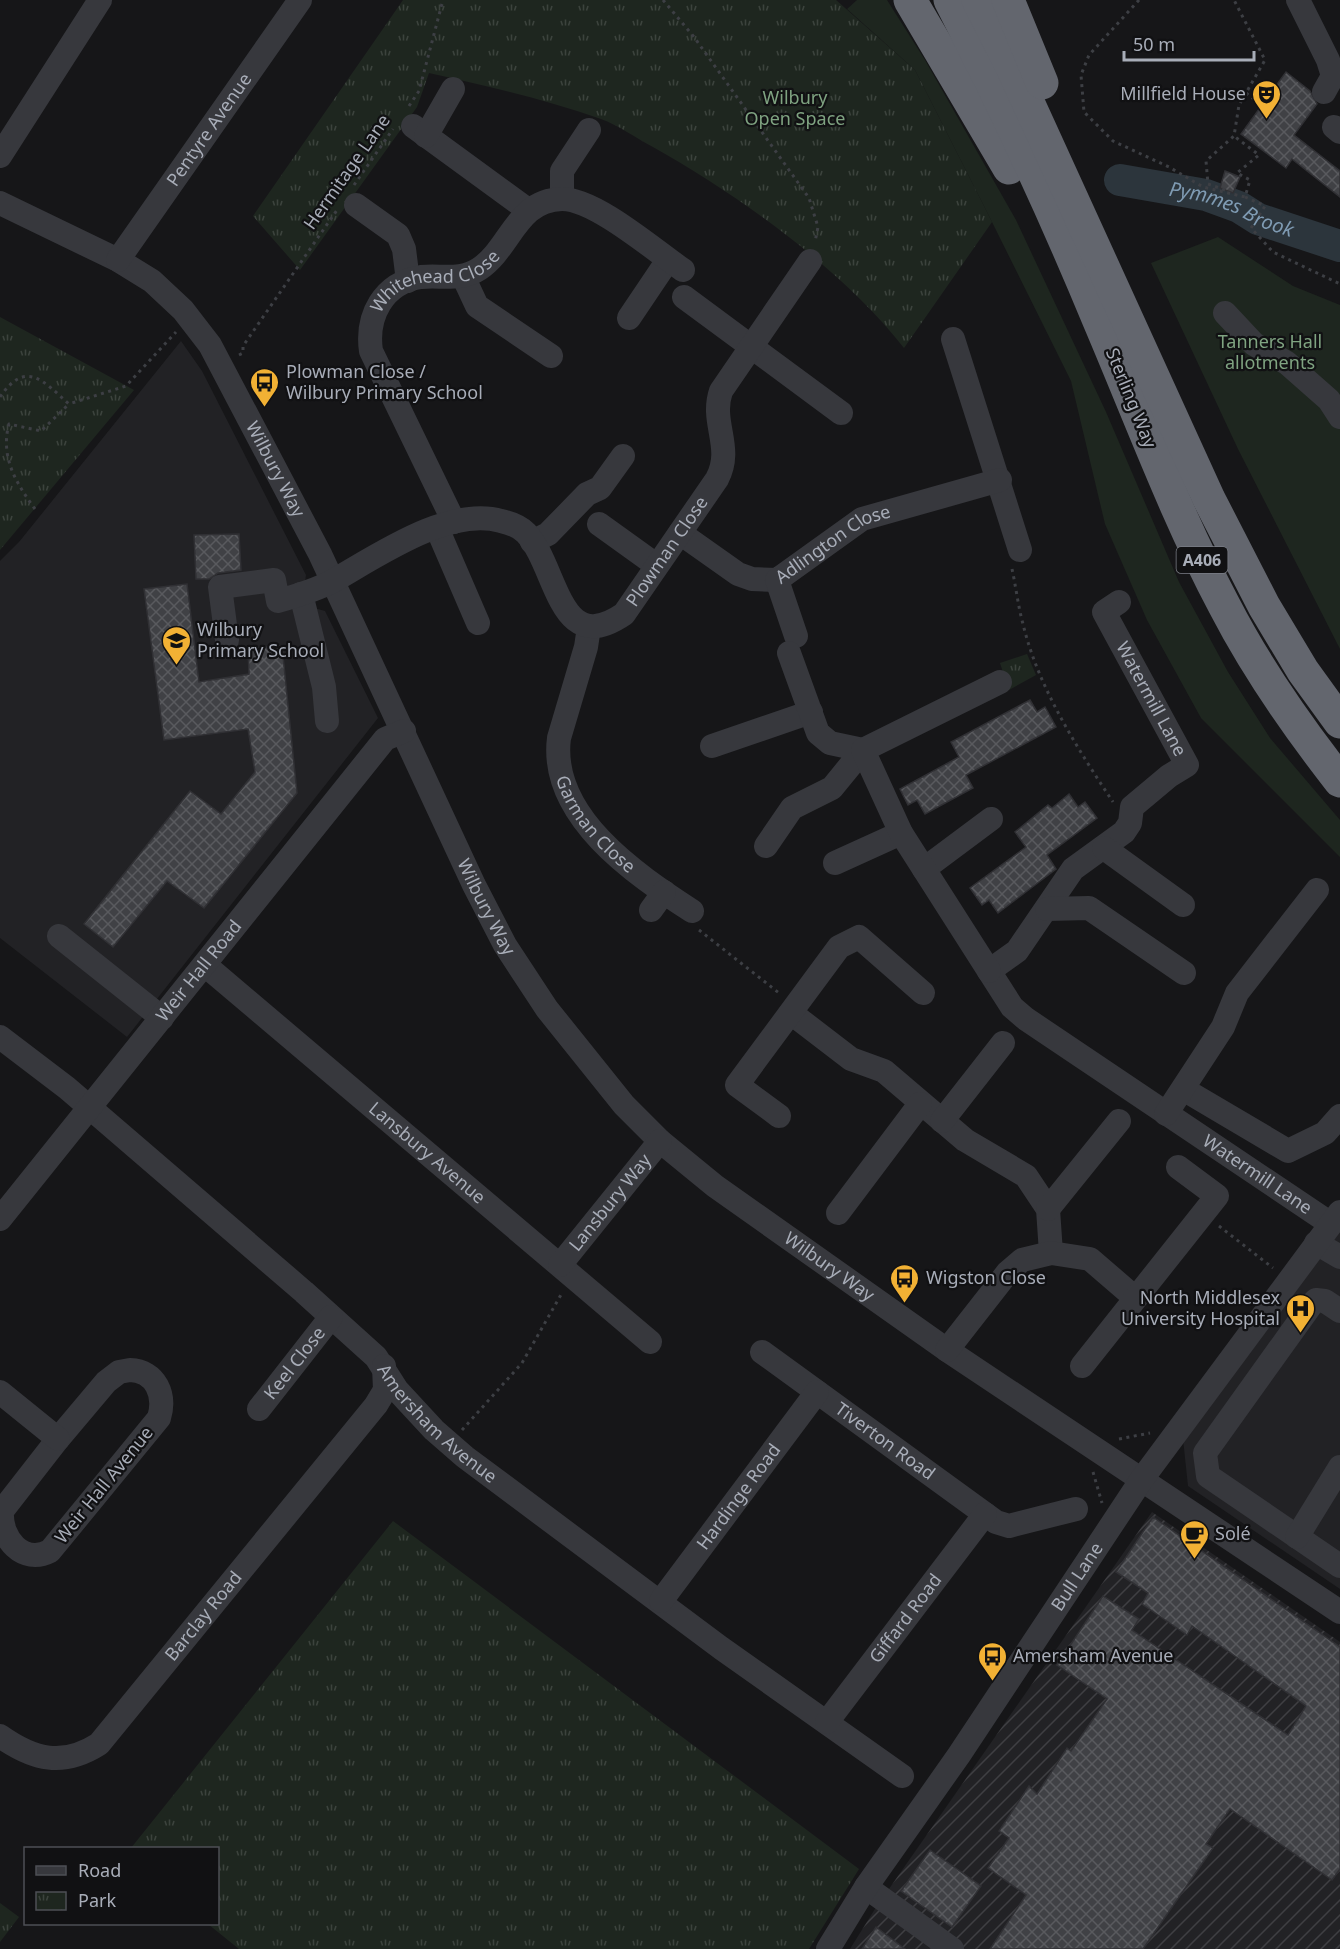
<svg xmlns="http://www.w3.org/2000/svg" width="1340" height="1949" font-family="'Noto Sans',sans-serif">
<defs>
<pattern id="industrial-furrows" width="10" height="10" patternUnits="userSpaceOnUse" patternTransform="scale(1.5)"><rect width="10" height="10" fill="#222225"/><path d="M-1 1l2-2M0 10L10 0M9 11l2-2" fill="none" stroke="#3f3f43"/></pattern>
<pattern id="park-tufts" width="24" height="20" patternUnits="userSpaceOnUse" patternTransform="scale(1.5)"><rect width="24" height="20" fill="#1e261f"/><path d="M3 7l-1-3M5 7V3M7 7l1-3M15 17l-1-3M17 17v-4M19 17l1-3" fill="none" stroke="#3c433d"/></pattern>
<pattern id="building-cross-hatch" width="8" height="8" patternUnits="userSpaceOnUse" patternTransform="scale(1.5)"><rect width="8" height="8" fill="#404145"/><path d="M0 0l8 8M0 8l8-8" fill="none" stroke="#595a5e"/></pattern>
</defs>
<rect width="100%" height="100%" fill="#161618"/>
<!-- built -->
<g fill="#222225">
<path d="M181 341 202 371 306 575 305 582 314 608 325 611 378 718 127 1037 0 938V561L19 542Z"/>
<path d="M1340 1228V1589L1188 1486 1183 1439Z"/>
</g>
<!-- industrial -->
<path fill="url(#industrial-furrows)" d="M1152 1512 1340 1642V1949H850L875 1909Z"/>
<!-- green -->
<g fill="#1e261f">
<path d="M857 0H887L925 60 1016 220 1106 412 1179 582 1228 672 1270 738 1340 820V857L1201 718 1147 620 1105 524 1071 381 992 222 915 70 847 9Z"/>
<path d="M1218 237 1293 286 1340 305V649L1238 449 1151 263Z"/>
</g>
<!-- park -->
<g fill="url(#park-tufts)">
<path d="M403 0H836L915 70 992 222 904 348C842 269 740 196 653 147 636 138 618 125 601 119 545 99 487 86 429 73L417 107 300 270 253 216Z"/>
<path d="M0 317 134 390 0 550Z"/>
<path d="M1027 654 1036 675 1009 690 1000 663Z"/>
<path d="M393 1521 859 1869 809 1949H239L208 1924H218V1848H131Z"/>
<path d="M0 1903 19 1917 0 1942Z"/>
</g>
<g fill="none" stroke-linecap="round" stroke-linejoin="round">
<!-- river -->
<path stroke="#2c353c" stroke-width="32" id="s1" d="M1120 180 1206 195 1239 207 1258 219 1340 246"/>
</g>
<!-- building -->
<g fill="url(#building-cross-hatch)" stroke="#303034" stroke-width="1.5">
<path d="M1286 72 1310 91 1317 104 1294 135 1340 171V197L1292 159 1286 168 1241 134Z"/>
<path d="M1225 171 1240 177 1233 193 1220 188Z"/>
<path d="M239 534 241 570 218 573 209 579H196L194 535Z"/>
<path d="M187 584 199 682 249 674 248 648 282 646 297 793 204 908 167 881 113 947 84 924 190 791 221 814 255 772 248 729 164 740 144 589Z"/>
<path d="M1030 700 1037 712 1045 707 1056 727 966 775 973 788 925 814 917 800 908 805 900 789 959 757 951 742Z"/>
<path d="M1069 794 1078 807 1085 802 1097 818 1047 855 1056 869 998 913 989 900 982 905 970 888 1026 847 1015 832 1048 805 1052 808Z"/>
<path d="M1153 1517 1340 1647V1869L1332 1880 1230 1809 1206 1844 1213 1848 1143 1949H990L1026 1895 988 1868 1009 1838 999 1831 1029 1786 1037 1794 1067 1748 1071 1751 1107 1699 1057 1665 1103 1596 1139 1619 1132 1630 1288 1735 1306 1706 1192 1626 1187 1635 1142 1604 1148 1593 1116 1572Z"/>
<path d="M930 1850 981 1886 952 1927 901 1891Z"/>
<path d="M876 1927 905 1949H862Z"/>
</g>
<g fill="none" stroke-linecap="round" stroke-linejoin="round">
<!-- path -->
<g stroke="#3d3f44" stroke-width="3" stroke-dasharray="3 4.5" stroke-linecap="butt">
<path d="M663 0 694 37 809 198 818 227 815 242"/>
<path d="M1139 0 1089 55 1081 75 1084 112 1113 141 1169 167 1203 187 1245 197 1250 180 1237 173 1259 155 1234 136"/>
<path d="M1246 93 1265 108"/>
<path d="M409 106 419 91 443 0"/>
<path d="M354 185 393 129"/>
<path d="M1225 190 1208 184 1206 161 1234 136 1239 105 1265 60 1234 0"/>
<path d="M1245 197 1265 206 1251 228 1273 252 1340 284"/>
<path d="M239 355 243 353V346L337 210"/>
<path d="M0 397C26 359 43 381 69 404L126 386 176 332"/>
<path d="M35 509C16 483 0 457 9 424L41 431 69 404"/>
<path d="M1012 569C1016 587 1018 606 1023 624 1038 687 1077 748 1113 802"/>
<path d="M699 930 779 993"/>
<path d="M1219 1226 1273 1268"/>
<path d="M462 1430 522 1363 562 1293"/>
<path d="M1119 1439 1150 1433"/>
<path d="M1093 1472 1102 1503"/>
</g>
<!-- minor -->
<g stroke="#37383d" stroke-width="24">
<path d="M1298 0 1328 60 1333 76 1324 92"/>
<path d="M413 126 528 210"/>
<path d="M1334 127 1340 132"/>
<path d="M426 136 453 89"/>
<path d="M0 156 100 0"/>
<path d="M562 199V171L589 130"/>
<path id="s2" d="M0 203 118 260 152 281 183 310 210 345 320 554 474 885 505 945 547 1009 624 1105 660 1141 715 1186 947 1350 1340 1612"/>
<path d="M356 205 398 235 404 249 408 281"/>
<path id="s3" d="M118 260 300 0"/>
<path d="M463 276 477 306 551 356"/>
<path d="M684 297 841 413"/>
<path d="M1225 313 1254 344 1287 363 1329 400 1340 417"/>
<path d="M629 318 668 260"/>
<path d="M953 339 1020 550"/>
<path id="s4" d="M454 522 371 351C366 316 383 283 421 277 441 275 461 281 479 269 511 248 516 200 562 199 595 199 654 250 683 270"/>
<path d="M599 524 656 565"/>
<path d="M437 528 478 623"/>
<path id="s5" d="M680 533 738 574 752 579 777 580 862 519 1000 480"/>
<path d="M532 542 548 534 587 494 600 488 623 456"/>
<path d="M777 580 796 636"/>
<path d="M301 594 324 687 327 721"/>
<path id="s6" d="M1119 602 1104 612 1187 765 1169 776 1132 807 1130 823 1124 832 1073 869 1017 951 989 971 1012 1007 1026 1019 1331 1224"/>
<path id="s7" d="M589 627 586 647 559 738C549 816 635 874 692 911"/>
<path id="s8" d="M227 640 220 587 274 580 278 601C296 596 316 590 333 581 377 556 449 506 501 521 510 523 519 526 526 533 558 567 558 659 624 614L717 479C734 447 710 423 721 391L810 261"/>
<path d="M712 746 811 712"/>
<path d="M766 846 792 808 832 788 863 750 830 743 818 733 789 653"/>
<path d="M1104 848 1183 905"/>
<path d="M835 863 901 833"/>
<path d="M924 869 991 819"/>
<path d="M1047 909 1089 908 1184 973"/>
<path d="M651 910 664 892"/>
<path d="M59 936 162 1018"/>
<path id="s9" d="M205 965 650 1342"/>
<path d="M989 971 901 833 863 750 1000 682"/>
<path d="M791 1013 851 1059 884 1071 965 1140 1026 1176 1048 1209 1051 1253"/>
<path id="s10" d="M0 1037 67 1088 304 1292 376 1357 397 1390 434 1430 465 1457 721 1648 902 1776"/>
<path d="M1183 1089 1288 1151 1325 1133 1340 1116"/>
<path d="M1166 1114 1223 1027 1237 993 1317 890"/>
<path d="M779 1116 737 1085 839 947 859 937 923 993"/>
<path d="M942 1121 1003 1043"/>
<path d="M1048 1209 1119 1121"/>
<path d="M838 1213 920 1104"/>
<path id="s11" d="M0 1219 385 739 404 731"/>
<path d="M1316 1243 1340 1257"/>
<path id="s12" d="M560 1265 660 1141"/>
<path d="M1340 1311 1325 1301 1316 1300 1311 1305 1205 1453 1208 1476 1340 1566"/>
<path d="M947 1350 1008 1272 1022 1260 1051 1253 1090 1259 1134 1297"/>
<path id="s13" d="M762 1352 996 1522 1009 1526 1076 1509"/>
<path d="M1082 1366 1217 1196 1178 1167"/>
<path d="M130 1370C156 1371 166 1395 159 1418L50 1551C23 1565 0 1539 2 1511L58 1439 106 1382 119 1372Z"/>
<path d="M0 1392 58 1439"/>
<path id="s14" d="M259 1409 331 1317"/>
<path d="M1297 1537 1340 1467"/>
<path id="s15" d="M661 1601 817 1392"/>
<path id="s16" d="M827 1722 985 1514"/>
<path id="s17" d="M0 1736C34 1760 63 1767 99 1744L376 1405 385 1390 384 1366"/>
<path d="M866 1887 952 1949"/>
<path id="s18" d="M828 1949 866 1887 959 1755 1142 1479 1340 1212"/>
</g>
<!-- highway -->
<g stroke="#63666e" stroke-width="33">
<path d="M910 0 1009 168"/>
<path d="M950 0C1004 105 1054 212 1099 321 1140 417 1176 515 1225 607 1257 669 1297 726 1340 781"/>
<path d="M978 0 1012 67 1209 499 1264 606 1303 671 1340 722"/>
<path d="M1008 0 1042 83"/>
</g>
</g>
<!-- icons -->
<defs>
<symbol id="theatre-pin" viewBox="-11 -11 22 30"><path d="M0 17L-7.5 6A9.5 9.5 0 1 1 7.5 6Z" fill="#f2b134" stroke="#111113"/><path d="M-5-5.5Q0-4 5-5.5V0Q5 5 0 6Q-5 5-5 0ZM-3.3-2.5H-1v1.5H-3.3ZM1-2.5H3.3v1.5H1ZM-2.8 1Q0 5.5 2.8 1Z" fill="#111"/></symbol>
<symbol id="bus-pin" viewBox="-11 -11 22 30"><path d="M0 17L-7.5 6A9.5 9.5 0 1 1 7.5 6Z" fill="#f2b134" stroke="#111113"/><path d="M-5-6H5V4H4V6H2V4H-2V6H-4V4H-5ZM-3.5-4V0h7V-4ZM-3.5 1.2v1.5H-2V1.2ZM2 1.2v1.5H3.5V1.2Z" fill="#111"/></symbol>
<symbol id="school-pin" viewBox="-11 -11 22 30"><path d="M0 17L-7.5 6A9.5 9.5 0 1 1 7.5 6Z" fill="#f2b134" stroke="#111113"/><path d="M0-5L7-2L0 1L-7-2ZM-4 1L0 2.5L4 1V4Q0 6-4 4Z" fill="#111"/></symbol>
<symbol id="hospital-pin" viewBox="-11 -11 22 30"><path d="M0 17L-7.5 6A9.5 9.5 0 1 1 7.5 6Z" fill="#f2b134" stroke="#111113"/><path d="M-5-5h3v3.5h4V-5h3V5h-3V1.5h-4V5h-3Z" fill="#111"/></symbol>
<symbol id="cafe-pin" viewBox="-11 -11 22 30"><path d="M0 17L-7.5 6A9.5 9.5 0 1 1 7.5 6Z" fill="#f2b134" stroke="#111113"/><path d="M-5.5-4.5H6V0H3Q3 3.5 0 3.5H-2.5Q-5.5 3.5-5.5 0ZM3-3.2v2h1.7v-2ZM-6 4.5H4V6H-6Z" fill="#111"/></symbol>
</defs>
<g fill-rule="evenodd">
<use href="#theatre-pin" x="1250" y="78" width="33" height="45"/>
<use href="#bus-pin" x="248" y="366" width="33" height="45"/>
<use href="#school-pin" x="160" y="624" width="33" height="45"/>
<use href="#bus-pin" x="888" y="1262" width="33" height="45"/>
<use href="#hospital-pin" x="1284" y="1292" width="33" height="45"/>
<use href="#cafe-pin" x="1178" y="1518" width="33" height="45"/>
<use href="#bus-pin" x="976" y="1640" width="33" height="45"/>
</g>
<g text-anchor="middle" stroke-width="4.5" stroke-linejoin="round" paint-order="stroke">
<!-- shield labels -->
<rect fill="#111113" stroke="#7b7e86" stroke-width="1.5" x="1176.5" y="547" width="51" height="26" rx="4.5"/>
<g font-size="16" font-weight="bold" fill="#a8adb8">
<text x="1202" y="566">A406</text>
</g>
<!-- poi labels -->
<g font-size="18" fill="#a8adb8" stroke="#111113" text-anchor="start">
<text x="1246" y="100" text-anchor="end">Millfield House</text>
<text x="286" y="378">Plowman Close /<tspan x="286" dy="21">Wilbury Primary School</tspan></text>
<text x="197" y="636">Wilbury<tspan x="197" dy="21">Primary School</tspan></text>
<text x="926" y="1284">Wigston Close</text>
<text x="1280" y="1304" text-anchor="end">North Middlesex<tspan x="1280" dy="21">University Hospital</tspan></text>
<text x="1215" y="1540">Solé</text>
<text x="1013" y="1662">Amersham Avenue</text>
</g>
<!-- park labels -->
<g font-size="18" fill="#7fa381" stroke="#111113">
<text x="795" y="104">Wilbury<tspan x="795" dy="21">Open Space</tspan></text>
<text x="1270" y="348">Tanners Hall<tspan x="1270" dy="21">allotments</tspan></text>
</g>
<!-- street labels -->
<g font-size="18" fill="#a8adb8" stroke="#111113">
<text dy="6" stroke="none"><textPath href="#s3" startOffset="159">Pentyre Avenue</textPath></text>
<text transform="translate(347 172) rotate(-55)" y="6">Hermitage Lane</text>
<text dy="6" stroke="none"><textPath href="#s4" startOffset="302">Whitehead Close</textPath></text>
<text transform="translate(1131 398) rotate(68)" y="6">Sterling Way</text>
<text dy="6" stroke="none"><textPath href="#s2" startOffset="398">Wilbury Way</textPath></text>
<text dy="6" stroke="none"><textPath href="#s5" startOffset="178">Adlington Close</textPath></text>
<text dy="6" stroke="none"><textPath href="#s8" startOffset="628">Plowman Close</textPath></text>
<text dy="6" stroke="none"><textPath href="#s6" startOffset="117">Watermill Lane</textPath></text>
<text dy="6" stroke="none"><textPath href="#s7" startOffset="213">Garman Close</textPath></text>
<text dy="6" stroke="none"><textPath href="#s2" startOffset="884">Wilbury Way</textPath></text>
<text dy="6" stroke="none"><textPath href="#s11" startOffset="318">Weir Hall Road</textPath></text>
<text dy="6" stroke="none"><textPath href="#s9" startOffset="291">Lansbury Avenue</textPath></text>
<text dy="6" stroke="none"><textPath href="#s6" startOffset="825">Watermill Lane</textPath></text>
<text dy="6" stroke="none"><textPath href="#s12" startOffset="80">Lansbury Way</textPath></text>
<text dy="6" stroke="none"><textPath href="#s2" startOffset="1388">Wilbury Way</textPath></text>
<text dy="6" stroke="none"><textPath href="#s14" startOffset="58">Keel Close</textPath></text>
<text dy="6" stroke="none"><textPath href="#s10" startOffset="585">Amersham Avenue</textPath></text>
<text dy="6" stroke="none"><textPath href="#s13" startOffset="152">Tiverton Road</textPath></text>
<text transform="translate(104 1485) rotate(-51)" y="6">Weir Hall Avenue</text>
<text dy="6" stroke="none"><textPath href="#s15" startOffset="130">Hardinge Road</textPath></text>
<text dy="6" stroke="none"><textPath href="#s18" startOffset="448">Bull Lane</textPath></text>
<text dy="6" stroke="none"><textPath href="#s17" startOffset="272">Barclay Road</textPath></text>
<text dy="6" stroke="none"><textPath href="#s16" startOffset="130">Giffard Road</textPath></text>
</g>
<!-- water labels -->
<g font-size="20" font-style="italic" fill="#7f9bb3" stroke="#111113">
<text dy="7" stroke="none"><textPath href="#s1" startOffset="116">Pymmes Brook</textPath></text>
</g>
</g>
<!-- legend -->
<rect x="24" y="1847" width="195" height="78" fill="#111113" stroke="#4d4f55" stroke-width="1.5"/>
<rect x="36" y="1866" width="30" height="9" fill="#37383d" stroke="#4d4f55" stroke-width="1.5"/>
<text x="78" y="1877" font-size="18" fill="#a8adb8">Road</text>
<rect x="36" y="1892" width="30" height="18" fill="url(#park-tufts)" stroke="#4d4f55" stroke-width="1.5"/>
<text x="78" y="1907" font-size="18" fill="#a8adb8">Park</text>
<!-- scale -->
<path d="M1124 51v9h130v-9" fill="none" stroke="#a8adb8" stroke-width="3"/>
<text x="1133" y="51" font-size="18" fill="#a8adb8" stroke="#111113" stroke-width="4.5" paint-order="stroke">50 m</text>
</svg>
